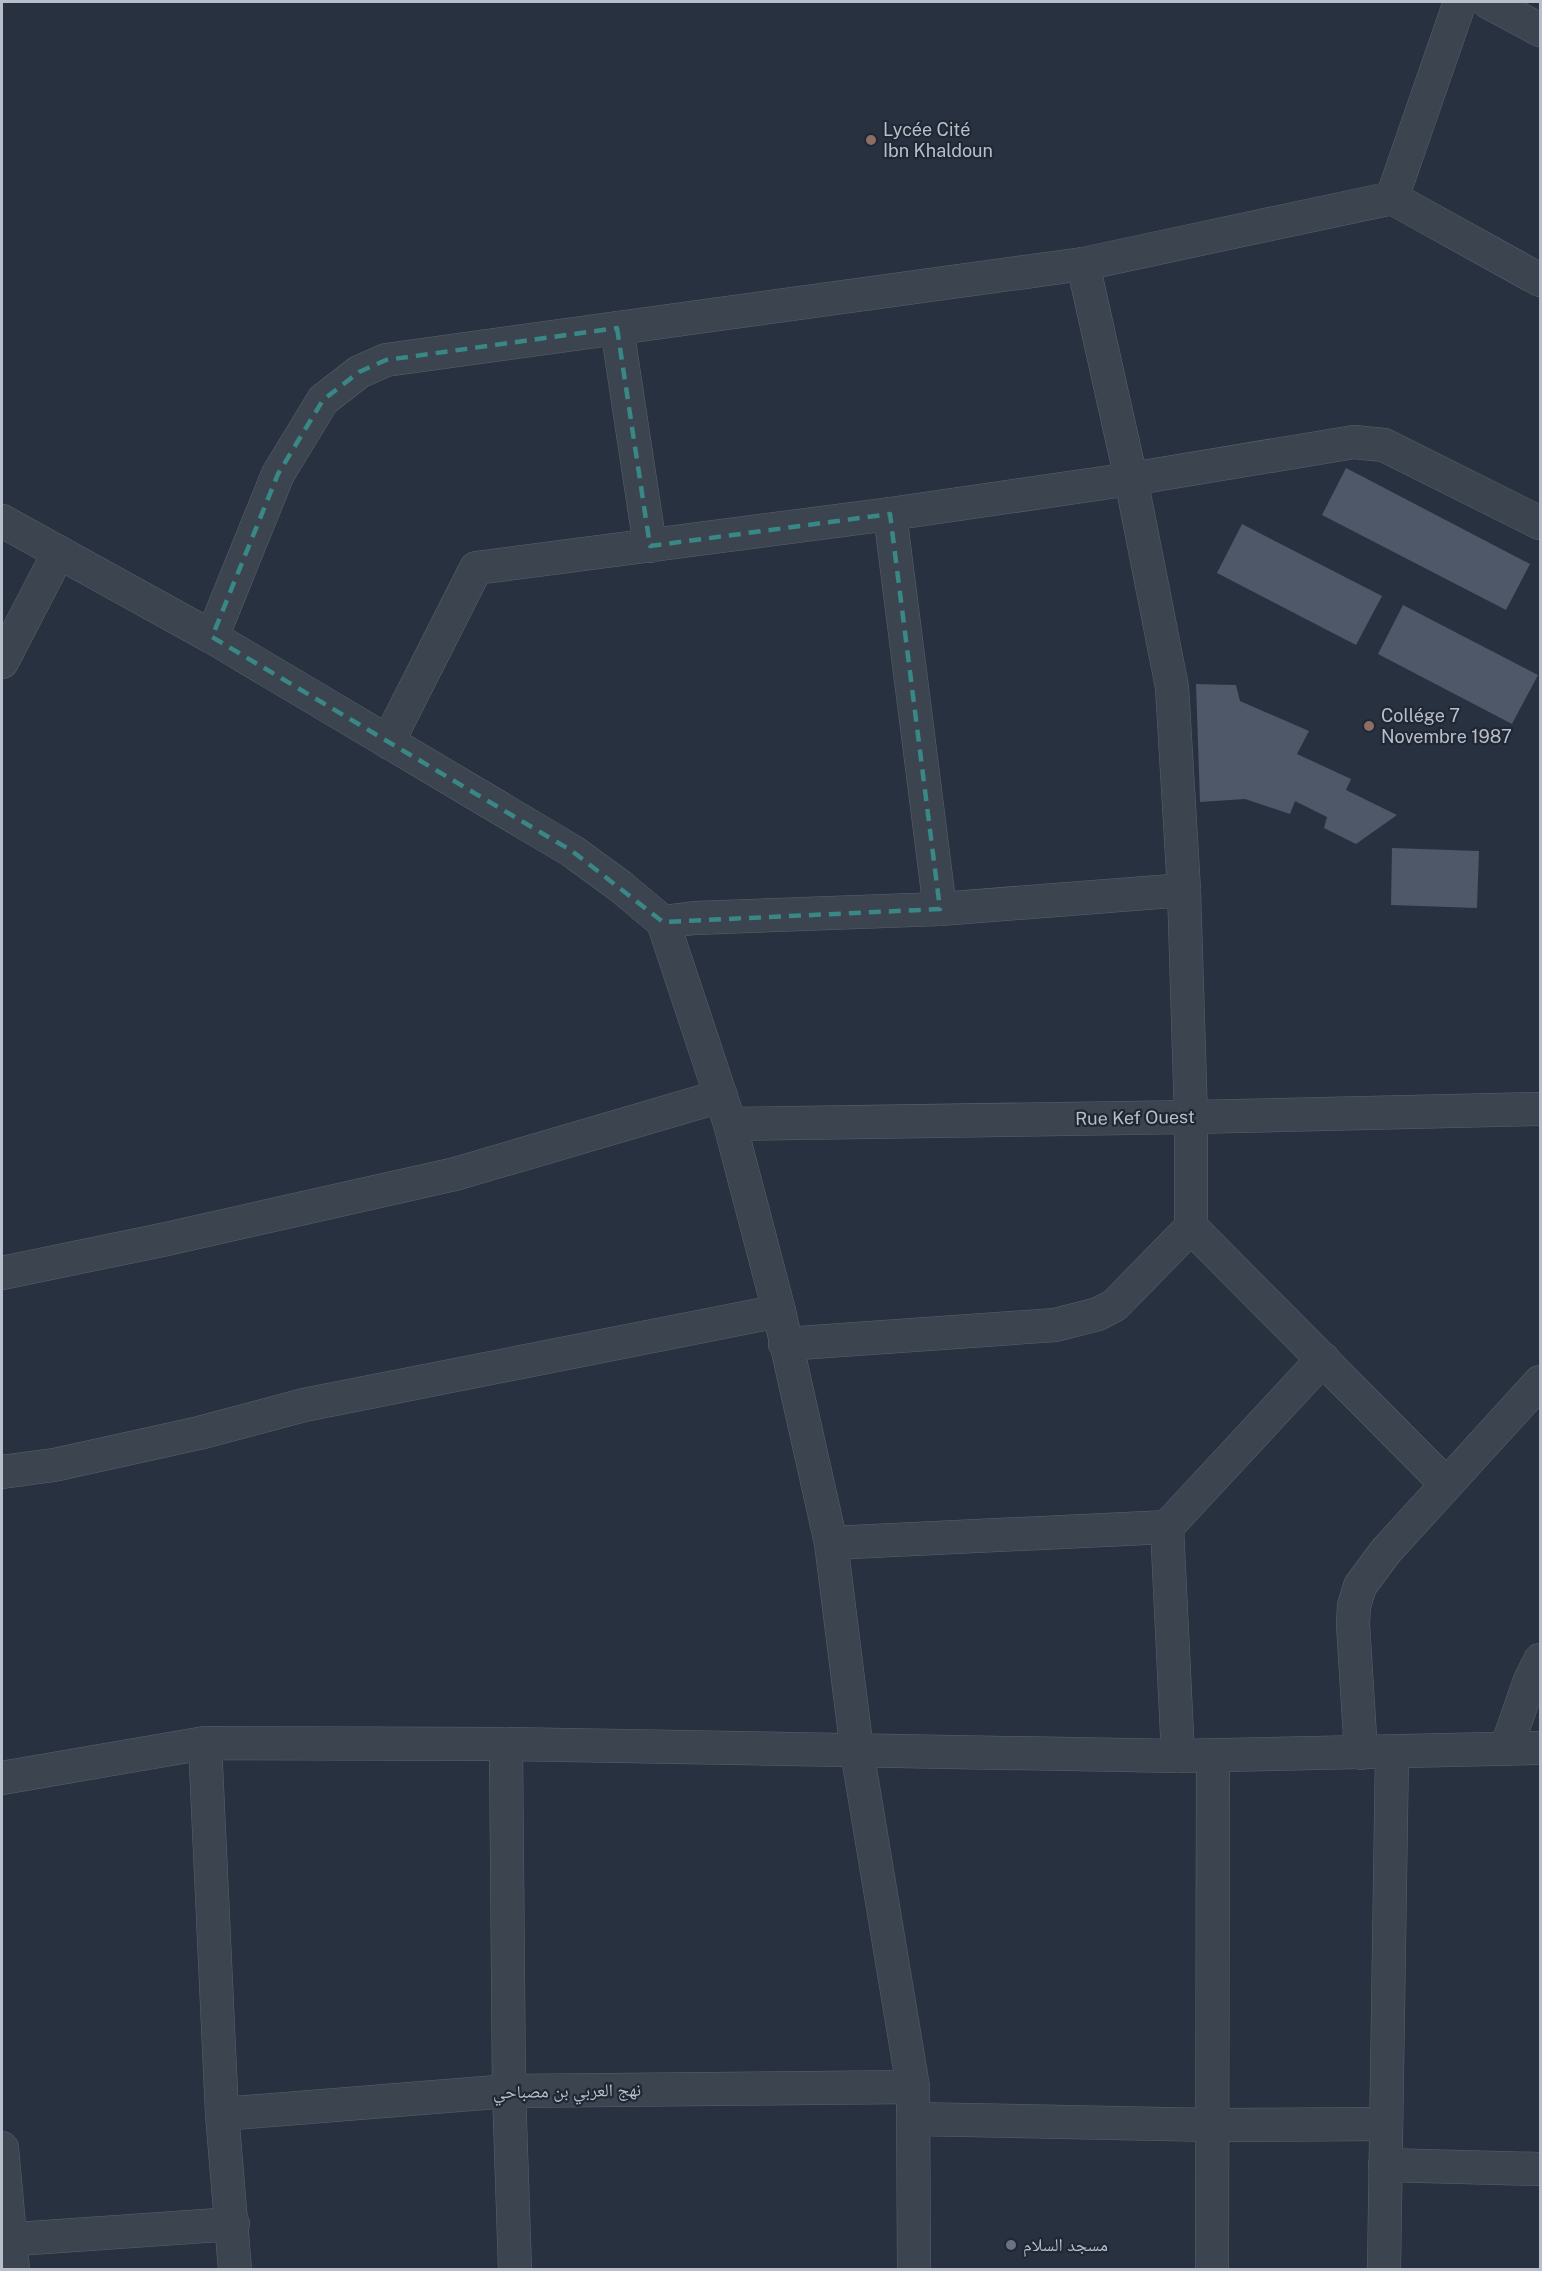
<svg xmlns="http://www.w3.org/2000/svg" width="1542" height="2271" font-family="'Public Sans','Noto Naskh Arabic',sans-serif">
<rect width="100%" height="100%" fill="#283140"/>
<!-- building -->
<g fill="#4e5868">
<path d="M1346 468 1530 564 1506 610 1322 515Z"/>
<path d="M1242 524 1382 596 1356 645 1217 573Z"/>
<path d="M1403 605 1538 675 1512 724 1378 654Z"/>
<path d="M1196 684 1236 685 1240 701 1309 731 1297 754 1351 779 1346 790 1397 815 1356 844 1324 828 1327 817 1295 801 1290 814 1245 799 1200 802Z"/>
<path d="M1392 848 1479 851 1477 908 1391 905Z"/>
</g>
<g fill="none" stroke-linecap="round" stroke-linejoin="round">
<defs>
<g id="minor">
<path d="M1488 2 1540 30"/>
<path d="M1392 198 1460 2"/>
<path d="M1083 264 1131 479 1172 687 1184 890 1191 1117V1227L1446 1484"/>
<path d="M617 328 650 546"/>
<path d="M890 514 940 909"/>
<path d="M2 521 212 637 572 851 620 886 663 922 730 1124 779 1311 831 1543 857 1751 913 2087 914 2270"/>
<path d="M212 637 278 474 323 400 359 372 386 360 1083 264 1392 198 1540 280"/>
<path d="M2 662 59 552"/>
<path d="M388 742 476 568 890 514 1131 479 1354 442 1384 445 1540 523"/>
<path d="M663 922 695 918 940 909 1184 890"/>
<path d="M730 1124 1191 1117 1540 1109"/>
<path d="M2 1273 162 1240 455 1174 721 1096"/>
<path d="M785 1344 1055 1325 1098 1314 1115 1305 1191 1227"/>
<path d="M2 1472 54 1465 199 1433 304 1405 779 1311"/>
<path d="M831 1543 1167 1527"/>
<path d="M205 1743 222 2114 235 2270"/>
<path d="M506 1744 509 2091 515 2270"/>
<path d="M1506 1749 1530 1680 1540 1660"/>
<path d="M1361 1753 1353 1624 1354 1606 1360 1586 1386 1551 1540 1382"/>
<path d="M1178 1756 1167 1527 1323 1359"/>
<path d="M2 1778 205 1743 506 1744 1178 1756 1540 1748"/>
<path d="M222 2114 509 2091 913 2087"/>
<path d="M913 2119 1212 2125 1386 2124"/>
<path d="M2 2148 13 2270"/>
<path d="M1385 2165 1540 2169"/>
<path d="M2 2240 233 2224"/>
<path d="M1212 2270 1213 1755"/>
<path d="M1384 2270 1392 1752"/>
</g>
</defs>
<!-- minor casing -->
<use href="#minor" stroke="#5a616d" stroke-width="34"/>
<!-- minor -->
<use href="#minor" stroke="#3c4450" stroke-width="33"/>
</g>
<!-- marked area -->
<path fill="none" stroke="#398885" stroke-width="4.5" stroke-dasharray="12 8" stroke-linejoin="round" d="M617 328 650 546 890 514 940 909 663 922 572 851 212 637 278 474 323 400 359 372 386 360Z"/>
<!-- markers -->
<g fill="#8d6e63" stroke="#202835" stroke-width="2">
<circle cx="871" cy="140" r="6"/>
<circle cx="1369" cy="726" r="6"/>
</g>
<circle fill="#6b7280" stroke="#202835" stroke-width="2" cx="1011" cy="2245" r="6"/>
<g text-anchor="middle" stroke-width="4.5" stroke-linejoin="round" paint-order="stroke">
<!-- poi labels -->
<g font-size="18" fill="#b8bfca" stroke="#202835" text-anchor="start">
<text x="883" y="136">Lycée Cité<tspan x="883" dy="21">Ibn Khaldoun</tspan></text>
<text x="1381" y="722">Collége 7<tspan x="1381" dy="21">Novembre 1987</tspan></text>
<text x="1023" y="2251">مسجد السلام</text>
</g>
<!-- street labels -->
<g font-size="18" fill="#b8bfca" stroke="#202835">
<text transform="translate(1135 1118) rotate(-1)" y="6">Rue Kef Ouest</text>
<text transform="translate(567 2091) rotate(-1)" y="6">نهج العربي بن مصباحي</text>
</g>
</g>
<!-- border -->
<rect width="1542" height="2271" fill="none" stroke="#b8bfca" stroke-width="6"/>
</svg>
